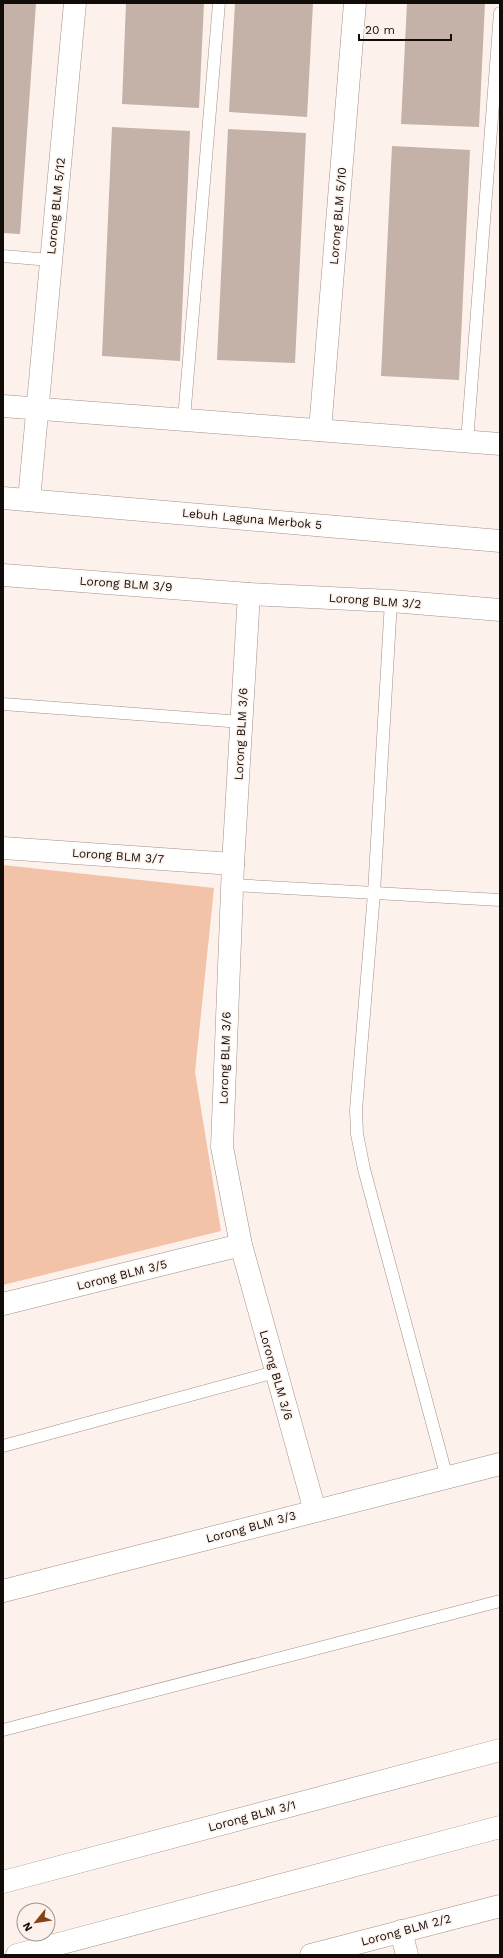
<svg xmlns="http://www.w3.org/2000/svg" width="503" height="1958" font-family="'Work Sans',sans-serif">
<rect width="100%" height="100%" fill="#fdf1eb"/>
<!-- green -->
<path fill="#f2c2a9" d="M3 865 214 888 195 1072 221 1231 3 1285Z"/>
<!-- building -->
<g fill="#c4b1a8">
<path d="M3 3H36L20 234 3 233Z"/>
<path d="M126 3H204L199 108 122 104Z"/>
<path d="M235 3H313L307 117 229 112Z"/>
<path d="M407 3H485L479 127 401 124Z"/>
<path d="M112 127 190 131 180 361 102 356Z"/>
<path d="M228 129 306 133 295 363 217 360Z"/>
<path d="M392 146 470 150 459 380 381 376Z"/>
</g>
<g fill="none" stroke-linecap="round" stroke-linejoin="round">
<defs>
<g id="lane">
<path d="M3 256 50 260"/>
<path d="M184 419 219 3"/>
<path d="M467 442 500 13"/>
<path d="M391 601 374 893 356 1110 357 1134 364 1169 447 1478"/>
<path d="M3 704 242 722"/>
<path d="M232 885 500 900"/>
<path d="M3 1446 275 1372"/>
<path d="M3 1730 500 1601"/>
</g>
<g id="street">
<path d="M3 406 500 444"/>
<path d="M320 430 355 3"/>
<path d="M29 500 75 3"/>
<path d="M3 575 249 594 391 601 500 610"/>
<path d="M249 594 233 864 222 1147 241 1245 315 1511"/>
<path d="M3 848 233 864"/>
<path d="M3 1304 241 1245"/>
<path d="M3 1591 500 1464"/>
<path d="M3 1882 500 1750"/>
<path d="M401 1931 407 1955"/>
<path d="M17 1955 500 1827"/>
<path d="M311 1955 500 1906"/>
</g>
<path id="secondary" d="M3 498 500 541"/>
</defs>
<!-- lane casing -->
<use href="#lane" stroke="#a39087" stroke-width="13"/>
<!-- street casing -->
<use href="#street" stroke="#a39087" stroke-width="23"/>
<!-- secondary casing -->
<use href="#secondary" stroke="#a39087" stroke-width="23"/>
<!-- lane -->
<use href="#lane" stroke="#fff" stroke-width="12"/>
<!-- street -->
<use href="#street" stroke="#fff" stroke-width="22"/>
<!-- secondary -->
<use href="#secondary" stroke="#fff" stroke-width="22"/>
</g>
<g text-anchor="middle" stroke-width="3" stroke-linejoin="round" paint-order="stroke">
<!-- street labels -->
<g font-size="12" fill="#120c09" stroke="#fdf1eb">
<text transform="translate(56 206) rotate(-84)" y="4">Lorong BLM 5/12</text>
<text transform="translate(338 216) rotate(-85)" y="4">Lorong BLM 5/10</text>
<text transform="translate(252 519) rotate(5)" y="4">Lebuh Laguna Merbok 5</text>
<text transform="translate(126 584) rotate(4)" y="4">Lorong BLM 3/9</text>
<text transform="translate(375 601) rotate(4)" y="4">Lorong BLM 3/2</text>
<text transform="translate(241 734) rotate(-87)" y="4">Lorong BLM 3/6</text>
<text transform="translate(118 856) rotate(4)" y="4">Lorong BLM 3/7</text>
<text transform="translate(225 1058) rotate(-88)" y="4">Lorong BLM 3/6</text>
<text transform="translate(122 1275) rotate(-14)" y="4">Lorong BLM 3/5</text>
<text transform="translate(276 1375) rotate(74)" y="4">Lorong BLM 3/6</text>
<text transform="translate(251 1527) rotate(-15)" y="4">Lorong BLM 3/3</text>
<text transform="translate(252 1816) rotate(-15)" y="4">Lorong BLM 3/1</text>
<text transform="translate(406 1930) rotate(-15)" y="4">Lorong BLM 2/2</text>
</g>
</g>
<!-- border -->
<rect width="503" height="1958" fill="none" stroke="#120c09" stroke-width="8"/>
<!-- north arrow -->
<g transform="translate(36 1922) rotate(240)"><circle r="19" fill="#fdf1eb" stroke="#9f9591"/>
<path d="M0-3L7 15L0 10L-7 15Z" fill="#864217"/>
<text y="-6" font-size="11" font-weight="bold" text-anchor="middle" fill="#120c09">N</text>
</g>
<!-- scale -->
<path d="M359 34v6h92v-6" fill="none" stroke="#120c09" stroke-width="2"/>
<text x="365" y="34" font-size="12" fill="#120c09" stroke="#fdf1eb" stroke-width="3" paint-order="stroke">20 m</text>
</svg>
